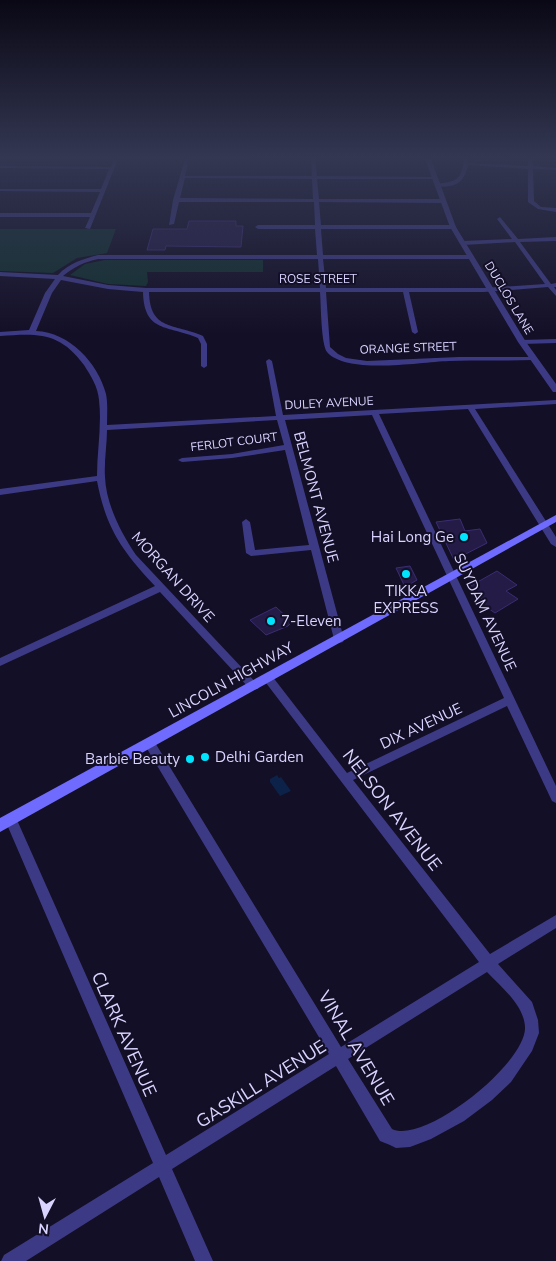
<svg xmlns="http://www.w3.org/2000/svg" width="556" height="1261" font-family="'Nunito Sans',sans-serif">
<rect width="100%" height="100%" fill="#130f26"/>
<!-- green -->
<g fill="#12302f">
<path d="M0 229H116L107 253 77 258 53 273 0 271Z"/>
<path d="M105 260H263V272H147L148 282 146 286 108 284 70 275 85 264Z"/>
</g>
<!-- water -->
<path fill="#0c2248" d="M277 775 279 778 281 777 291 791 280 796 270 782V779Z"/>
<!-- building -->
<g fill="#241b47" stroke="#3b2d73">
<path d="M189 221H236V226H243L241 247 166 246 165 250H147L153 229H187Z"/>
<path d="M460 519 465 531 480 529 487 543 454 560 436 522Z"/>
<path d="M410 566 417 580 405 587 396 568Z"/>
<path d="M497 571 517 585 506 591 518 599 495 613 482 604 486 602 467 588Z"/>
<path d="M276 607 292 622 288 626 266 635 250 620Z"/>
</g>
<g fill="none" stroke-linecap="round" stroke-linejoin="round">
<!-- minor -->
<g fill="#3d3a85" fill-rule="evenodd">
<path d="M114 159H118L90 229 85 228 90 217H0V213H91L100 192 0 191V189H101L109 169 0 168V166L111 167Z"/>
<path d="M185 159H189L185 176H312L311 159H315L317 176 437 177 435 179H317L319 199H443L446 201 443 203 319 202 321 225H453L456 227 453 229H321L323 255H471L474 257 471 259H323L326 288H484L545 284 515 242 463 245 460 243 463 241 512 239 497 219 500 217 518 239 556 237V241L520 242 551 284 556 283V287H554L556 290V296L548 287 484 292H409L418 332 415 334 412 332 403 292H326L330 347 338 354 346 358 367 361 459 357H535L536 358 533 360C505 361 477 360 449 361 420 362 347 375 327 352 321 344 321 304 320 292H149C150 331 174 323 203 336L207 344V366L204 368 201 366V344L198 338C168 325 144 333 143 292L108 289 61 280 52 293 36 331C69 332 98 363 106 394 108 404 107 415 107 425L276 416 266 361 269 359 272 361 283 415 556 400V404L475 409 556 537V547L551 544 468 409 379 414 556 786V803L552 801 507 706 353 780 490 954 556 915V928L498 964 532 1002 538 1020 539 1033 532 1051 511 1082 492 1100 464 1121 431 1139 410 1147 396 1148 390 1145 380 1141 336 1066 172 1169 213 1261H195L159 1177 26 1261H1L4 1255 153 1163 5 820 7 816 11 815 15 816 17 820 166 1155 329 1054 146 747 144 744 146 741 150 740 154 741 341 1047 479 962 263 679 264 676H272L347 773 504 698 372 415 285 420 344 639 343 642 339 643 334 639 311 550 251 556 246 553 242 522 246 519 250 522 255 550 309 545 285 450 232 458 182 462 178 460 182 458 232 454 284 445 277 420 107 430C107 445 104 461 105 477 106 504 121 533 136 555L259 686 258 689H250L160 592 0 666V658L155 586C123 552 106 529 97 481L0 495V489L97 476C97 451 102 425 99 400 98 387 91 376 84 365 60 332 38 333 0 336V332L29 330 45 293 55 279 0 276V272L58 275C69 263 83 259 98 255H317L315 229H258L255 227 258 225H315L314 202H179L174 224 169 225 173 200ZM185 178 312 179 313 199 180 198ZM98 259H318L320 288H146L108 285 63 276C74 267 84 262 98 259ZM487 972C501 987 524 1005 525 1027 527 1063 424 1145 392 1129L348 1059Z"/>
<path d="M464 159H468V163L528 166V159H532L533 166 556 168V170L533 169 534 201 541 207 556 208V212L538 209 528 202V169L468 165C464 184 454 188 436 186V184C457 181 461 181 464 159Z"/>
<path d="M556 339V343L522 344 519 342 522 340Z"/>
</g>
<!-- tertiary -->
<path fill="#3d3a85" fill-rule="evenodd" d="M425 159H431L456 227 526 342 556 384V392H553L518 342 450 227Z"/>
<!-- secondary -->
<path fill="#6f6bff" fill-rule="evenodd" d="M556 515V522L0 832V818Z"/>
</g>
<!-- sky -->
<linearGradient id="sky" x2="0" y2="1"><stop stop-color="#0a0815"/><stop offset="0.47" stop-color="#333752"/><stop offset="1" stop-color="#333752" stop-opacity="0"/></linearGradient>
<rect width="556" height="335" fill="url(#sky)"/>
<!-- markers -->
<g fill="#00e5ff" stroke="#130f26" stroke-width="2">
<circle cx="464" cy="537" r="5"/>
<circle cx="406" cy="574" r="5"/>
<circle cx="271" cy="621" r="5"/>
<circle cx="205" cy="757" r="5"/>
<circle cx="190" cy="759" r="5"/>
</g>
<g text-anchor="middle" stroke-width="4" stroke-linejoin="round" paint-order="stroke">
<!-- far-street labels -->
<g font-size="12" fill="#d9d4ff" stroke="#130f26">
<text x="318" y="283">ROSE STREET</text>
<text transform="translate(509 298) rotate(59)" y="4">DUCLOS LANE</text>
<text transform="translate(408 348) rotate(-2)" y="4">ORANGE STREET</text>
<text transform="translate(329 403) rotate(-3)" y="4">DULEY AVENUE</text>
<text transform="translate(234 442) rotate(-7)" y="4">FERLOT COURT</text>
</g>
<!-- street labels -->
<g font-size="15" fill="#d9d4ff" stroke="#130f26">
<text transform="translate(316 497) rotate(75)" y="5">BELMONT AVENUE</text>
<text transform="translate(173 577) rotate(48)" y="5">MORGAN DRIVE</text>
<text transform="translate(485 612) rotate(65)" y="5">SUYDAM AVENUE</text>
<text transform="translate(231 680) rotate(-29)" y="5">LINCOLN HIGHWAY</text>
<text transform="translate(421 726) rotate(-25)" y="5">DIX AVENUE</text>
</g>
<!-- poi labels -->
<g font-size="15" fill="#d9d4ff" stroke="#130f26" text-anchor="end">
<text x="454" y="542">Hai Long Ge</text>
<text x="406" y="596" text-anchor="middle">TIKKA<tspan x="406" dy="17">EXPRESS</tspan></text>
<text x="281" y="626" text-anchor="start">7-Eleven</text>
<text x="215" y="762" text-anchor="start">Delhi Garden</text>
<text x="180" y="764">Barbie Beauty</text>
</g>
<!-- near-street labels -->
<g font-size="18" fill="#d9d4ff" stroke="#130f26">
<text transform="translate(392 810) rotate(52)" y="6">NELSON AVENUE</text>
<text transform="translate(124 1034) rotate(66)" y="6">CLARK AVENUE</text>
<text transform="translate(356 1048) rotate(59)" y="6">VINAL AVENUE</text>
<text transform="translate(261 1084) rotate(-32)" y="6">GASKILL AVENUE</text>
</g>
</g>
<!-- north arrow -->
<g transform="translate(45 1216) rotate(186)" stroke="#130f26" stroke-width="4" paint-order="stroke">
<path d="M0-4L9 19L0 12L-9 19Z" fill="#d9d4ff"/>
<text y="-8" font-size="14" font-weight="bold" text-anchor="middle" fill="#d9d4ff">N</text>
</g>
</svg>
